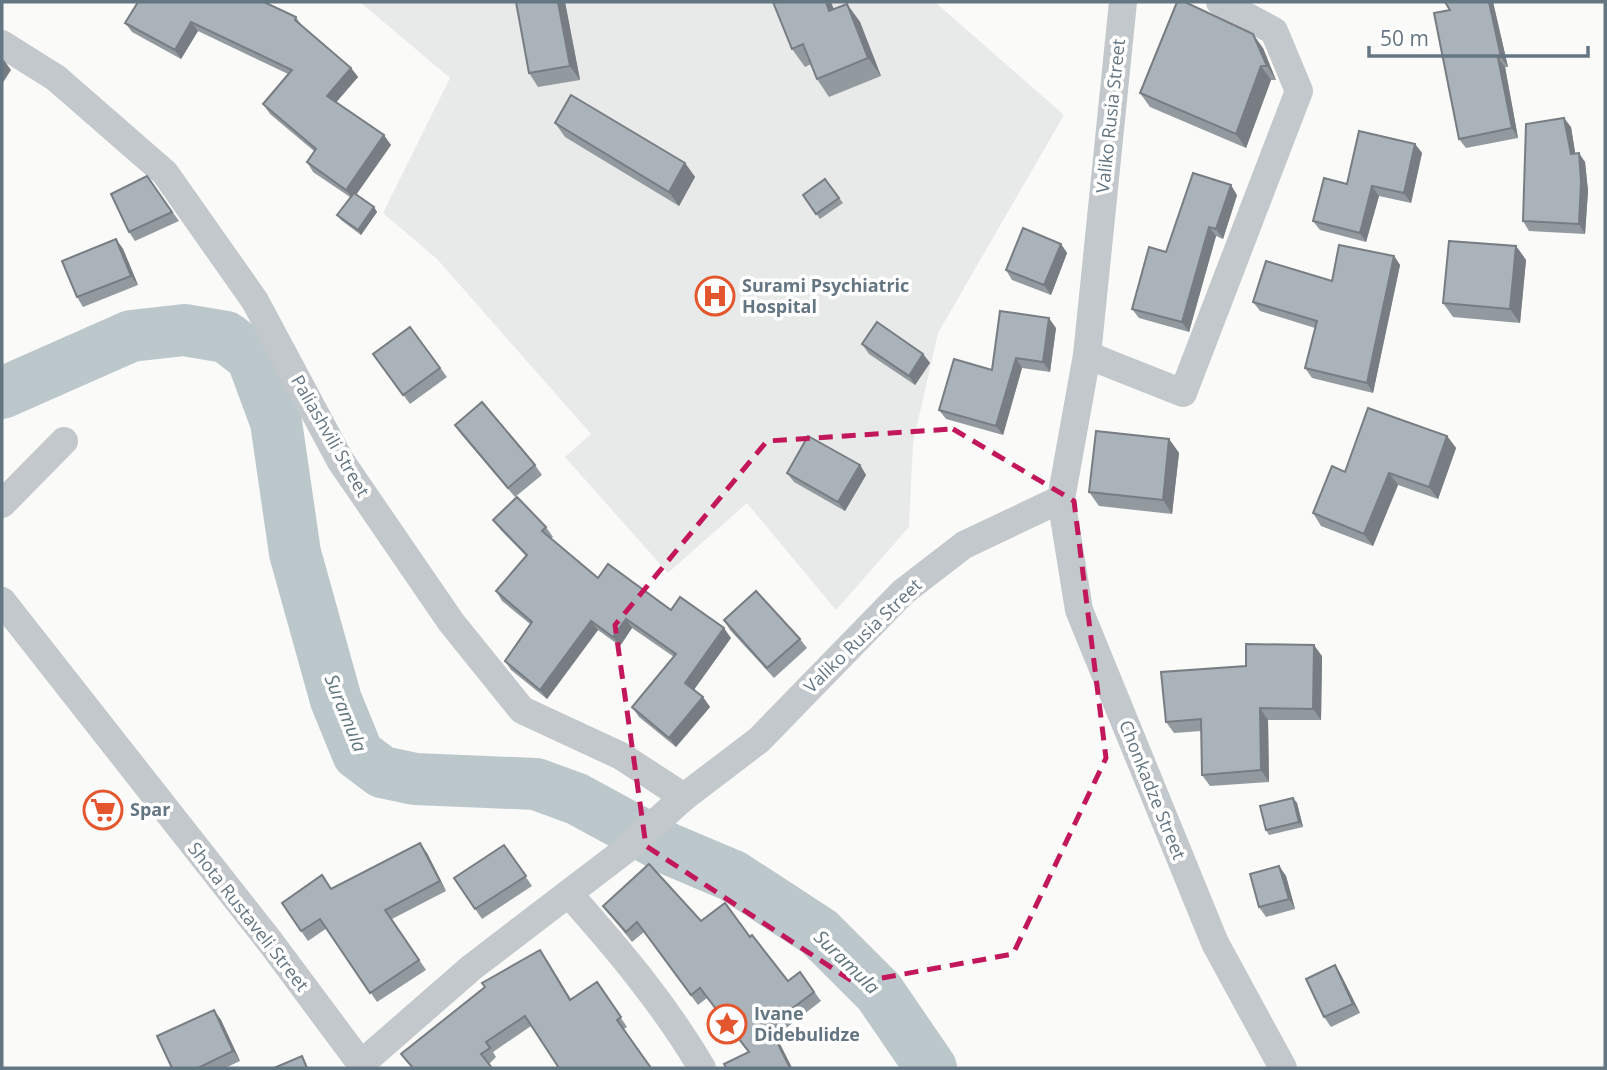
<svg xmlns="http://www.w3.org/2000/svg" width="1607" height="1070" font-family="'Open Sans',sans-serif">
<rect width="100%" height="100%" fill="#fafaf8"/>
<!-- built -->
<path fill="#e8e9e9" d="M360 2H935L1064 115 938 333 913 443 909 527 836 610 747 503 668 573 565 457 591 434 437 259 383 213 450 78Z"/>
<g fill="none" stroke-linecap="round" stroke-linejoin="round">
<!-- river -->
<path stroke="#bbc7cb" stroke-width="52" d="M2 393 131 336 184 330 226 337 252 357 276 422 295 553 336 700 358 754 382 772 415 779 536 784 577 799 669 849 733 876 819 932 879 992 931 1068"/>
<!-- minor -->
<g stroke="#c3c8cc" stroke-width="28">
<path d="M1123 2 1087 355 1061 499 1079 610 1215 943 1283 1068"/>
<path d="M2 44 56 78 165 173 255 301 340 460 451 622 522 710 621 756 684 797"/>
<path d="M1087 355 1183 393 1299 91 1274 31 1220 2"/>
<path d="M2 504 64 441"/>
<path d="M2 601 271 943 364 1068"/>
<path d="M569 894C618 949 665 1005 702 1068"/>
<path d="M361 1064 471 968 624 851 684 797 759 740 903 592 964 545 1061 499"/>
</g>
</g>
<!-- wall -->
<g fill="#929a9f">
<path d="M565 2 580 80 538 87 529 73Z"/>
<path d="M1445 2H1493L1508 67H1505L1518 138 1466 148 1459 139 1450 10Z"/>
<path d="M847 4 860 22 881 76 829 97 817 79 811 64 805 67 792 49 834 9Z"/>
<path d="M296 17 302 26 351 68 358 77 336 102 391 145 356 195 374 207 377 212 361 235 341 220 337 215 350 197 313 172 307 162 314 151 270 114 263 104 288 74 198 31 181 59 132 32 125 23Z"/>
<path d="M1263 48 1276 80H1271L1246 148 1150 107 1140 93Z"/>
<path d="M555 123 685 163 695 177 679 206 565 137Z"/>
<path d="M1571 127 1575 153 1585 162 1588 191 1585 234 1529 231 1523 221Z"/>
<path d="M1415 144 1422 153 1411 203 1379 196 1366 242 1320 230 1313 221 1347 184Z"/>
<path d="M147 176 179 221 135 241 129 232Z"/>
<path d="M825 179 843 203 820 219 803 195Z"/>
<path d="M1237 195 1223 239 1216 236 1189 332 1139 318 1132 309 1166 252Z"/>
<path d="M116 239 123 249 138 285 83 307 77 297Z"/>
<path d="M1061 244 1067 253 1051 295 1012 280 1006 270Z"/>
<path d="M1516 246 1526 260 1520 323 1453 317 1443 303Z"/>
<path d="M1394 256 1400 265 1373 393 1312 378 1305 368 1315 328 1260 311 1253 302 1332 281Z"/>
<path d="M410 327 447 377 410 404 373 354Z"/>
<path d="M1056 328 1050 372 1022 368 1003 435 946 419 939 410 992 370Z"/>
<path d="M862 344 923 354 930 363 915 385 869 354Z"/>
<path d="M455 425 535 465 542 475 515 497 461 434Z"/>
<path d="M1447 436 1456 448 1438 499 1398 485 1373 546 1321 526 1313 513 1345 472Z"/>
<path d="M1169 439 1179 453 1172 514 1099 506 1089 492Z"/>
<path d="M860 465 866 475 845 511 794 482 787 473Z"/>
<path d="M493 520 546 527 553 537 551 539 598 578 671 610 731 638 694 690 703 697 710 707 676 747 639 717 632 707 674 657 632 628 620 646 598 630 547 699 511 670 505 661 530 624 502 601 496 591 526 556 500 529Z"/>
<path d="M724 620 800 639 807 648 774 678 730 630Z"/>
<path d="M1322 656 1321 720H1268L1269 782 1210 786 1202 775 1201 731 1174 733 1166 722 1246 666Z"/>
<path d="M1293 798 1297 803 1303 827 1269 835 1266 830Z"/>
<path d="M504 845 532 886 482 919 454 878Z"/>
<path d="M427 853 446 891 392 919 426 970 377 1002 327 928 308 941 301 931 332 889Z"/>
<path d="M1279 866 1286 876 1295 909 1266 917 1259 907Z"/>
<path d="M603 906 701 921 750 937 788 981 800 972 821 1001 776 1036 792 1068 748 1052 707 998 698 1005 644 932 632 942Z"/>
<path d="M547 960 571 999 597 982 627 1027 624 1029 531 1026 493 1052 496 1057 489 1064 492 1068H412L401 1054Z"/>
<path d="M1335 965 1341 975 1360 1013 1331 1027 1324 1017Z"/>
<path d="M214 1010 221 1020 240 1061 225 1068H172Z"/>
</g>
<!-- shaded-wall -->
<g fill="#777d82">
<path d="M558 2H565L580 80 570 66Z"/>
<path d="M826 2H831L842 29 829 11Z"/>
<path d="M1489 2H1493L1508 67 1501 57Z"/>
<path d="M847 4 860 22 881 76 868 58Z"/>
<path d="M191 22 198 31 181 59 175 50Z"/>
<path d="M1253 34 1263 48 1276 80 1267 66Z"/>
<path d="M1498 58 1505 67 1518 138 1512 128Z"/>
<path d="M4 60 11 70 2 84V64Z"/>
<path d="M1261 66 1271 80 1246 148 1236 134Z"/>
<path d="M351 68 358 77 334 105 327 96Z"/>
<path d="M1564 118 1571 127 1577 164 1571 154Z"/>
<path d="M384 135 391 145 353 199 346 190Z"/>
<path d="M1415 144 1422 153 1411 203 1404 193Z"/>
<path d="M1579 153 1585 162 1588 191 1585 234 1579 224Z"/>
<path d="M685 163 695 177 679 206 669 192Z"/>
<path d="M1231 185 1237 195 1223 239 1216 229Z"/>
<path d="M1372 186 1379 196 1366 242 1360 233Z"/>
<path d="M374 207 377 212 361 235 358 230Z"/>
<path d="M1209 227 1216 236 1189 332 1182 322Z"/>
<path d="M116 239 123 249 138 285 131 276Z"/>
<path d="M1061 244 1067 253 1051 295 1044 285Z"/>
<path d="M1516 246 1526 260 1520 323 1510 309Z"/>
<path d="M1394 256 1400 265 1373 393 1367 383Z"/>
<path d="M1049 318 1056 328 1050 372 1043 362Z"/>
<path d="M923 354 930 363 915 385 909 376Z"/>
<path d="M1016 358 1022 368 1003 435 996 426Z"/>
<path d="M1447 436 1456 448 1438 499 1429 487Z"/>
<path d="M1169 439 1179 453 1172 514 1163 500Z"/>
<path d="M860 465 866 475 845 511 838 502Z"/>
<path d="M1389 473 1398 485 1373 546 1364 534Z"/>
<path d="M626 619 632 628 620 646 613 637Z"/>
<path d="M591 621 598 630 547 699 540 690Z"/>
<path d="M724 628 731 638 692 692 685 683Z"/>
<path d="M1314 645 1322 656 1321 720 1313 709Z"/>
<path d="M703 697 710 707 676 747 669 738Z"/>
<path d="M1260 708 1268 720 1269 782 1261 770Z"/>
<path d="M1293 798 1297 803 1303 827 1299 822Z"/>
<path d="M420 843 427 853 446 891 440 881Z"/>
<path d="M1279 866 1286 876 1295 909 1289 899Z"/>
<path d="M1335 965 1341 975 1360 1013 1353 1004Z"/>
<path d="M214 1010 221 1020 240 1061 233 1051Z"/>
<path d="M769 1026 776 1036 792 1068H790Z"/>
</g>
<!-- building -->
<g fill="#aab3b9" stroke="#777d82" stroke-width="2">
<path d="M138 2H264L296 17 295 20 351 68 327 96 384 135 346 190 307 162 316 149 263 104 292 70 191 22 175 50 125 23Z"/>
<path d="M516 2H558L570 66 529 73Z"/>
<path d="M773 2H826L829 11 847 4 868 58 817 79 803 44 792 49Z"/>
<path d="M1177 2H1185L1253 34 1267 66H1261L1236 134 1140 93Z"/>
<path d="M1445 2H1489L1501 57 1498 58 1512 128 1459 139 1434 13 1450 10Z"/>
<path d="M571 95 685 163 669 192 555 123Z"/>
<path d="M1564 118 1571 154 1579 153 1581 181 1579 224 1523 221 1526 124Z"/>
<path d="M1359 131 1415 144 1404 193 1372 186 1360 233 1313 221 1324 178 1347 184Z"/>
<path d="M1193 173 1231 185 1216 229 1209 227 1182 322 1132 309 1149 247 1166 252Z"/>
<path d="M147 176 172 212 129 232 111 194Z"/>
<path d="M825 179 839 198 816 214 803 195Z"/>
<path d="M354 193 374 207 358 230 337 215Z"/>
<path d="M1023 228 1061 244 1044 285 1006 270Z"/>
<path d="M116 239 131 276 77 297 62 261Z"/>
<path d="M1449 241 1516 246 1510 309 1443 303Z"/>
<path d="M1339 245 1394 256 1367 383 1305 368 1317 321 1253 302 1266 261 1332 281Z"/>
<path d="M1000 311 1049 318 1043 362 1016 358 996 426 939 410 954 359 992 370Z"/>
<path d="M877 322 923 354 909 376 862 344Z"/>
<path d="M410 327 440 368 403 395 373 354Z"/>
<path d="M482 402 535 465 508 488 455 425Z"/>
<path d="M1368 408 1447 436 1429 487 1389 473 1364 534 1313 513 1332 466 1345 472Z"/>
<path d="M1096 431 1169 439 1163 500 1089 492Z"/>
<path d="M808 436 860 465 838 502 787 473Z"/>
<path d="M517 497 546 527 542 531 598 578 608 564 671 610 680 597 724 628 685 683 703 697 669 738 632 707 676 654 626 619 613 637 591 621 540 690 505 661 532 622 496 591 527 555 493 520Z"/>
<path d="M756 591 800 639 767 668 724 620Z"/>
<path d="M1246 644 1314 645 1313 709 1260 708 1261 770 1202 775 1201 719 1166 722 1161 672 1246 666Z"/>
<path d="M1293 798 1299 822 1266 830 1260 806Z"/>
<path d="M420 843 440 881 385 910 419 960 370 993 320 919 301 931 282 903 322 875 331 889Z"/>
<path d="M504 845 526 876 475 909 454 878Z"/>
<path d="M649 864 701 921 725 903 750 937 752 935 788 981 800 972 814 992 769 1026 790 1068H726L724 1064 749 1052 700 988 691 995 637 922 626 932 603 906Z"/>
<path d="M1279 866 1289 899 1259 907 1250 874Z"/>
<path d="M540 950 570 1000 597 982 621 1017 617 1020 651 1068H559L525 1016 486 1042 490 1048 481 1054 492 1068H413L401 1054 485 987 482 983Z"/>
<path d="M1335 965 1353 1004 1324 1017 1306 979Z"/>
<path d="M214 1010 233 1051 198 1068H172L157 1036Z"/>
<path d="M302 1056 307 1068H274Z"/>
</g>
<!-- marked area -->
<path fill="none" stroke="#c2185b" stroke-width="5" stroke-dasharray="14 9" stroke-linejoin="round" d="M953 429 1074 501 1106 758 1013 954 855 983 646 846 615 625 767 441Z"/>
<!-- icons -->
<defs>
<symbol id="hospital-ring" viewBox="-11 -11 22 22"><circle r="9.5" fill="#fff" stroke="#e4572e" stroke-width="1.5"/><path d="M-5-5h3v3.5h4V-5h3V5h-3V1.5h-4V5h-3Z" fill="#e4572e"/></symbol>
<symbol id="supermarket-ring" viewBox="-11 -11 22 22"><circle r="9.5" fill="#fff" stroke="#e4572e" stroke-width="1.5"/><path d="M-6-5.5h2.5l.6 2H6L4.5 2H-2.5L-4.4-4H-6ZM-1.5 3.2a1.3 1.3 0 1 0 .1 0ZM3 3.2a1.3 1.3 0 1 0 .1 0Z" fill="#e4572e"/></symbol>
<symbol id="sight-ring" viewBox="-11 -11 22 22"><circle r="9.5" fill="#fff" stroke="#e4572e" stroke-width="1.5"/><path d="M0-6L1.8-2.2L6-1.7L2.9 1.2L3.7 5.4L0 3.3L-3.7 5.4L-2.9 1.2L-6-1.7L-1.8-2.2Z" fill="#e4572e"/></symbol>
</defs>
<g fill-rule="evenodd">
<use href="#hospital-ring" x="693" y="274" width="44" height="44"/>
<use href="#supermarket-ring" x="81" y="788" width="44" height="44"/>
<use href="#sight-ring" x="705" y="1002" width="44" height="44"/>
</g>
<g text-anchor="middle" stroke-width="7" stroke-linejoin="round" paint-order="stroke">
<!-- street labels -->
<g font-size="18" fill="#657683" stroke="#fff">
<text transform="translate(1111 116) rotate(-84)" y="6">Valiko Rusia Street</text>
<text transform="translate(330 436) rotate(60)" y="6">Paliashvili Street</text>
<text transform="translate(863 636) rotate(-44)" y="6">Valiko Rusia Street</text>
<text transform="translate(1152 790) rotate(68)" y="6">Chonkadze Street</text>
<text transform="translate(248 917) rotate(52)" y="6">Shota Rustaveli Street</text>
</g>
<!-- poi labels -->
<g font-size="18" font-weight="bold" fill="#657683" stroke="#fff" text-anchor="start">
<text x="742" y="292">Surami Psychiatric<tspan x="742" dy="21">Hospital</tspan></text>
<text x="130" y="816">Spar</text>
<text x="754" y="1020">Ivane<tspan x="754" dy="21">Didebulidze</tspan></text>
</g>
<!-- water labels -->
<g font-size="19" font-style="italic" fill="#60757c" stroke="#fff">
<text transform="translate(346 713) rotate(68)" y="7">Suramula</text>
<text transform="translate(847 962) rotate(44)" y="7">Suramula</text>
</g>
</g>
<!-- border -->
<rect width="1607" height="1070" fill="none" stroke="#657683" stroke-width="7"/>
<!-- scale -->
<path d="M1369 46v10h219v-10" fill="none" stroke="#657683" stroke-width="3.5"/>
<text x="1380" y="46" font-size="21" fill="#657683" stroke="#ffffff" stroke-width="5" paint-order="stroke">50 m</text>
</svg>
